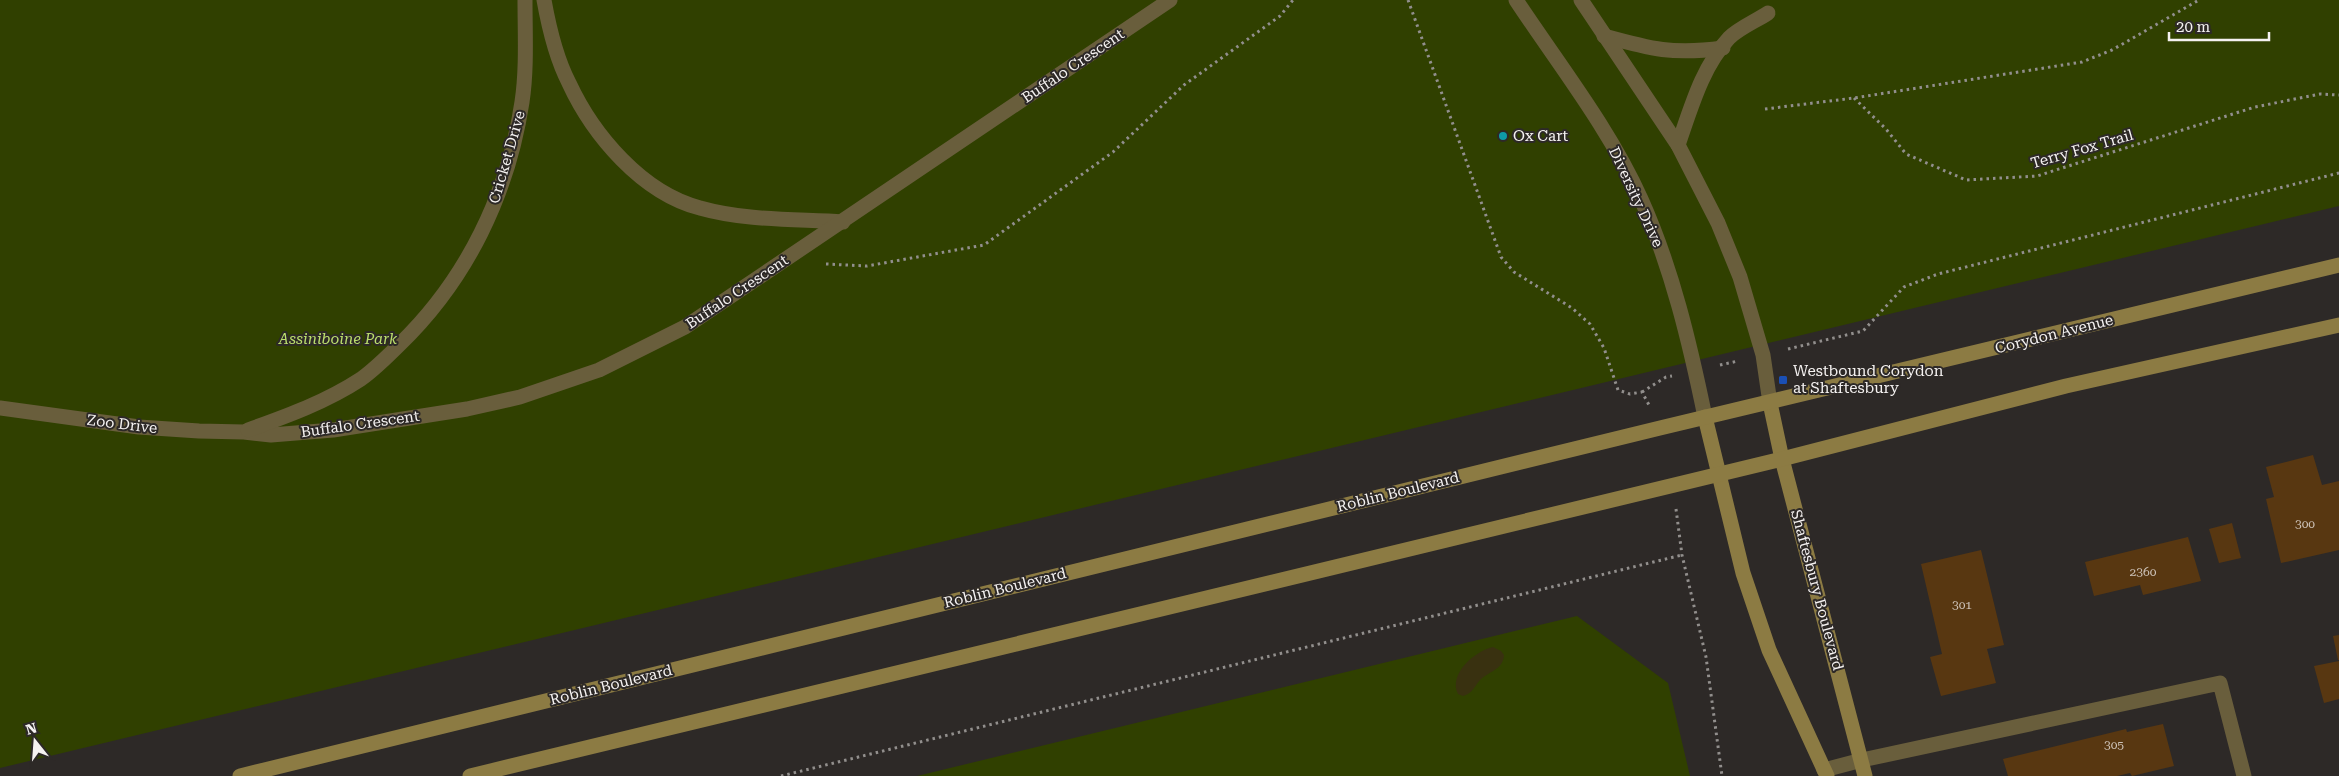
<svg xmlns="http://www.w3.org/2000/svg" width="2339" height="776" font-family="'Roboto Serif',serif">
<rect width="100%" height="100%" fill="#2d2927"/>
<!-- green -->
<g fill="#304000">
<path d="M0 0H2339V206L0 768Z"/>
<path d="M1577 616 1668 683 1690 776H917Z"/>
</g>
<!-- sand -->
<path fill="#393110" d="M1493 647 1501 651 1504 655C1503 670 1489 671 1480 680 1474 687 1473 693 1463 696L1458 694C1448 674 1475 651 1493 647Z"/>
<!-- building -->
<g fill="#583711">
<path d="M2313 455 2322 485 2339 481V550L2281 563 2266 499 2274 497 2266 467Z"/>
<path d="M2232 523 2241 558 2219 563 2209 529Z"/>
<path d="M2188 537 2201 581 2143 595 2140 585 2094 596 2085 562Z"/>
<path d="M1981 550 2004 645 1987 649 1996 683 1941 696 1930 657 1942 654 1921 564Z"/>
<path d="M2339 635V660H2338L2333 636Z"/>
<path d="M2339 661V699L2324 703 2314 666Z"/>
<path d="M2163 724 2174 766 2132 776 2130 773 2117 776H2008L2003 759 2126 729 2127 732Z"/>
</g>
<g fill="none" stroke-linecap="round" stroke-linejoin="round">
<!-- path -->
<g stroke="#928f8d" stroke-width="3" stroke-dasharray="2.5 4" stroke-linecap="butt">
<path d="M1408 0 1501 257 1514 272 1572 308 1590 324 1604 348 1618 390 1630 394 1642 392 1649 405"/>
<path d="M1854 98 1886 129 1906 154 1966 180 2037 176 2255 107 2320 94 2339 95"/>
<path d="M1765 109 1854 98 2082 62 2112 50 2199 0"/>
<path d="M826 264 867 266 984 245 1113 152 1184 85 1280 16 1293 0"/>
<path d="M1788 349 1863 331 1904 287 1938 274 2339 173"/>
<path d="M1720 365 1738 361"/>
<path d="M1642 392 1666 377 1672 376"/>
<path d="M1676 509 1682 555 1706 657 1722 776"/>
<path d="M781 776 1682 555"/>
</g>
<!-- lane -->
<g stroke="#695e3c" stroke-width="15">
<path d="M1604 36C1651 49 1673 55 1723 48"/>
<path d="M1678 145C1691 108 1702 67 1729 38 1739 28 1756 21 1768 13"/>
<path d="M1824 770 1862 760 2220 683 2244 776"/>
</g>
<!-- street -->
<g stroke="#695e3c" stroke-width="15">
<path d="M544 0C549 28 556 58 569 83 593 135 642 193 700 208 746 221 796 219 843 222"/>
<path d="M1516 0C1559 65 1609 128 1641 199 1672 268 1690 344 1705 417"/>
<path d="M1581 0 1678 145 1718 223 1740 277 1763 355 1770 403"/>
<path d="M0 408 139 427 199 431 244 432 271 435 333 430 467 409 520 397 599 370 685 327 1170 0"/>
<path d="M248 430C287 416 326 402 361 379 375 369 388 356 400 344 467 279 508 194 522 102 527 69 525 34 525 0"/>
</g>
<!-- secondary -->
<g stroke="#8c7b43" stroke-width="15">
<path d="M1770 403 1782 459 1865 776"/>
<path d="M1705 417 1743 573 1769 650 1827 776"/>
<path d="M240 776 1660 428 2339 265"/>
<path d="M470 776 1782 459 2066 386 2339 325"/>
</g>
</g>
<!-- markers -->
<circle fill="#0f9aa8" stroke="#2d2927" stroke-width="2" cx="1503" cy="136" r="5"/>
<rect fill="#1a4fb4" stroke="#2d2927" stroke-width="2" x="1778" y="375" width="10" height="10" rx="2.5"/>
<g text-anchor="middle" stroke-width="4" stroke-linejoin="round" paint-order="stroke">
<!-- number labels -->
<g font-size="12" fill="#cec3b9">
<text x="2305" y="528">300</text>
<text x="2143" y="576">2360</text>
<text x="1962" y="609">301</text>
<text x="2114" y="749">305</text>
</g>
<!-- street labels -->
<g font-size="15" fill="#f5f2f1" stroke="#2d2927">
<text transform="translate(1073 66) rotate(-34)" y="5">Buffalo Crescent</text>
<text transform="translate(2082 149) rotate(-16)" y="5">Terry Fox Trail</text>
<text transform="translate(507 157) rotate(-74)" y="5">Cricket Drive</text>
<text transform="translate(1636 197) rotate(65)" y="5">Diversity Drive</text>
<text transform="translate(737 292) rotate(-34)" y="5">Buffalo Crescent</text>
<text transform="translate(2054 334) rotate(-14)" y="5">Corydon Avenue</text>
<text transform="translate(122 424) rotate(7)" y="5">Zoo Drive</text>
<text transform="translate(360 424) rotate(-8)" y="5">Buffalo Crescent</text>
<text transform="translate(1398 492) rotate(-14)" y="5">Roblin Boulevard</text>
<text transform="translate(1005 588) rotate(-14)" y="5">Roblin Boulevard</text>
<text transform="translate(1817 590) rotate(75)" y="5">Shaftesbury Boulevard</text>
<text transform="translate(611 685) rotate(-14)" y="5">Roblin Boulevard</text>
</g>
<!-- poi labels -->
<g font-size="15" fill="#f5f2f1" stroke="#2d2927" text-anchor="start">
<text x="1513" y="141">Ox Cart</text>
<text x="1793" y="376">Westbound Corydon<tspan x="1793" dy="17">at Shaftesbury</tspan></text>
</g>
<!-- park labels -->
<g font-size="15" font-style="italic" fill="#bbde6d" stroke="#2d2927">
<text x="338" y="344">Assiniboine Park</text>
</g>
</g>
<!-- north arrow -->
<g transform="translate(35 741) rotate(343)" stroke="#2d2927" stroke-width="4" paint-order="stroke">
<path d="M0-4L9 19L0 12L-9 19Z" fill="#f5f2f1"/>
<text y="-8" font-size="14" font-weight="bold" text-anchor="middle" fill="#f5f2f1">N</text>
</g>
<!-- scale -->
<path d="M2169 32v8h100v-8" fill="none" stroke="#f5f2f1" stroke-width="2.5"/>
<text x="2176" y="32" font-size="15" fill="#f5f2f1" stroke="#2d2927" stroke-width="4" paint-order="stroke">20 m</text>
</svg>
